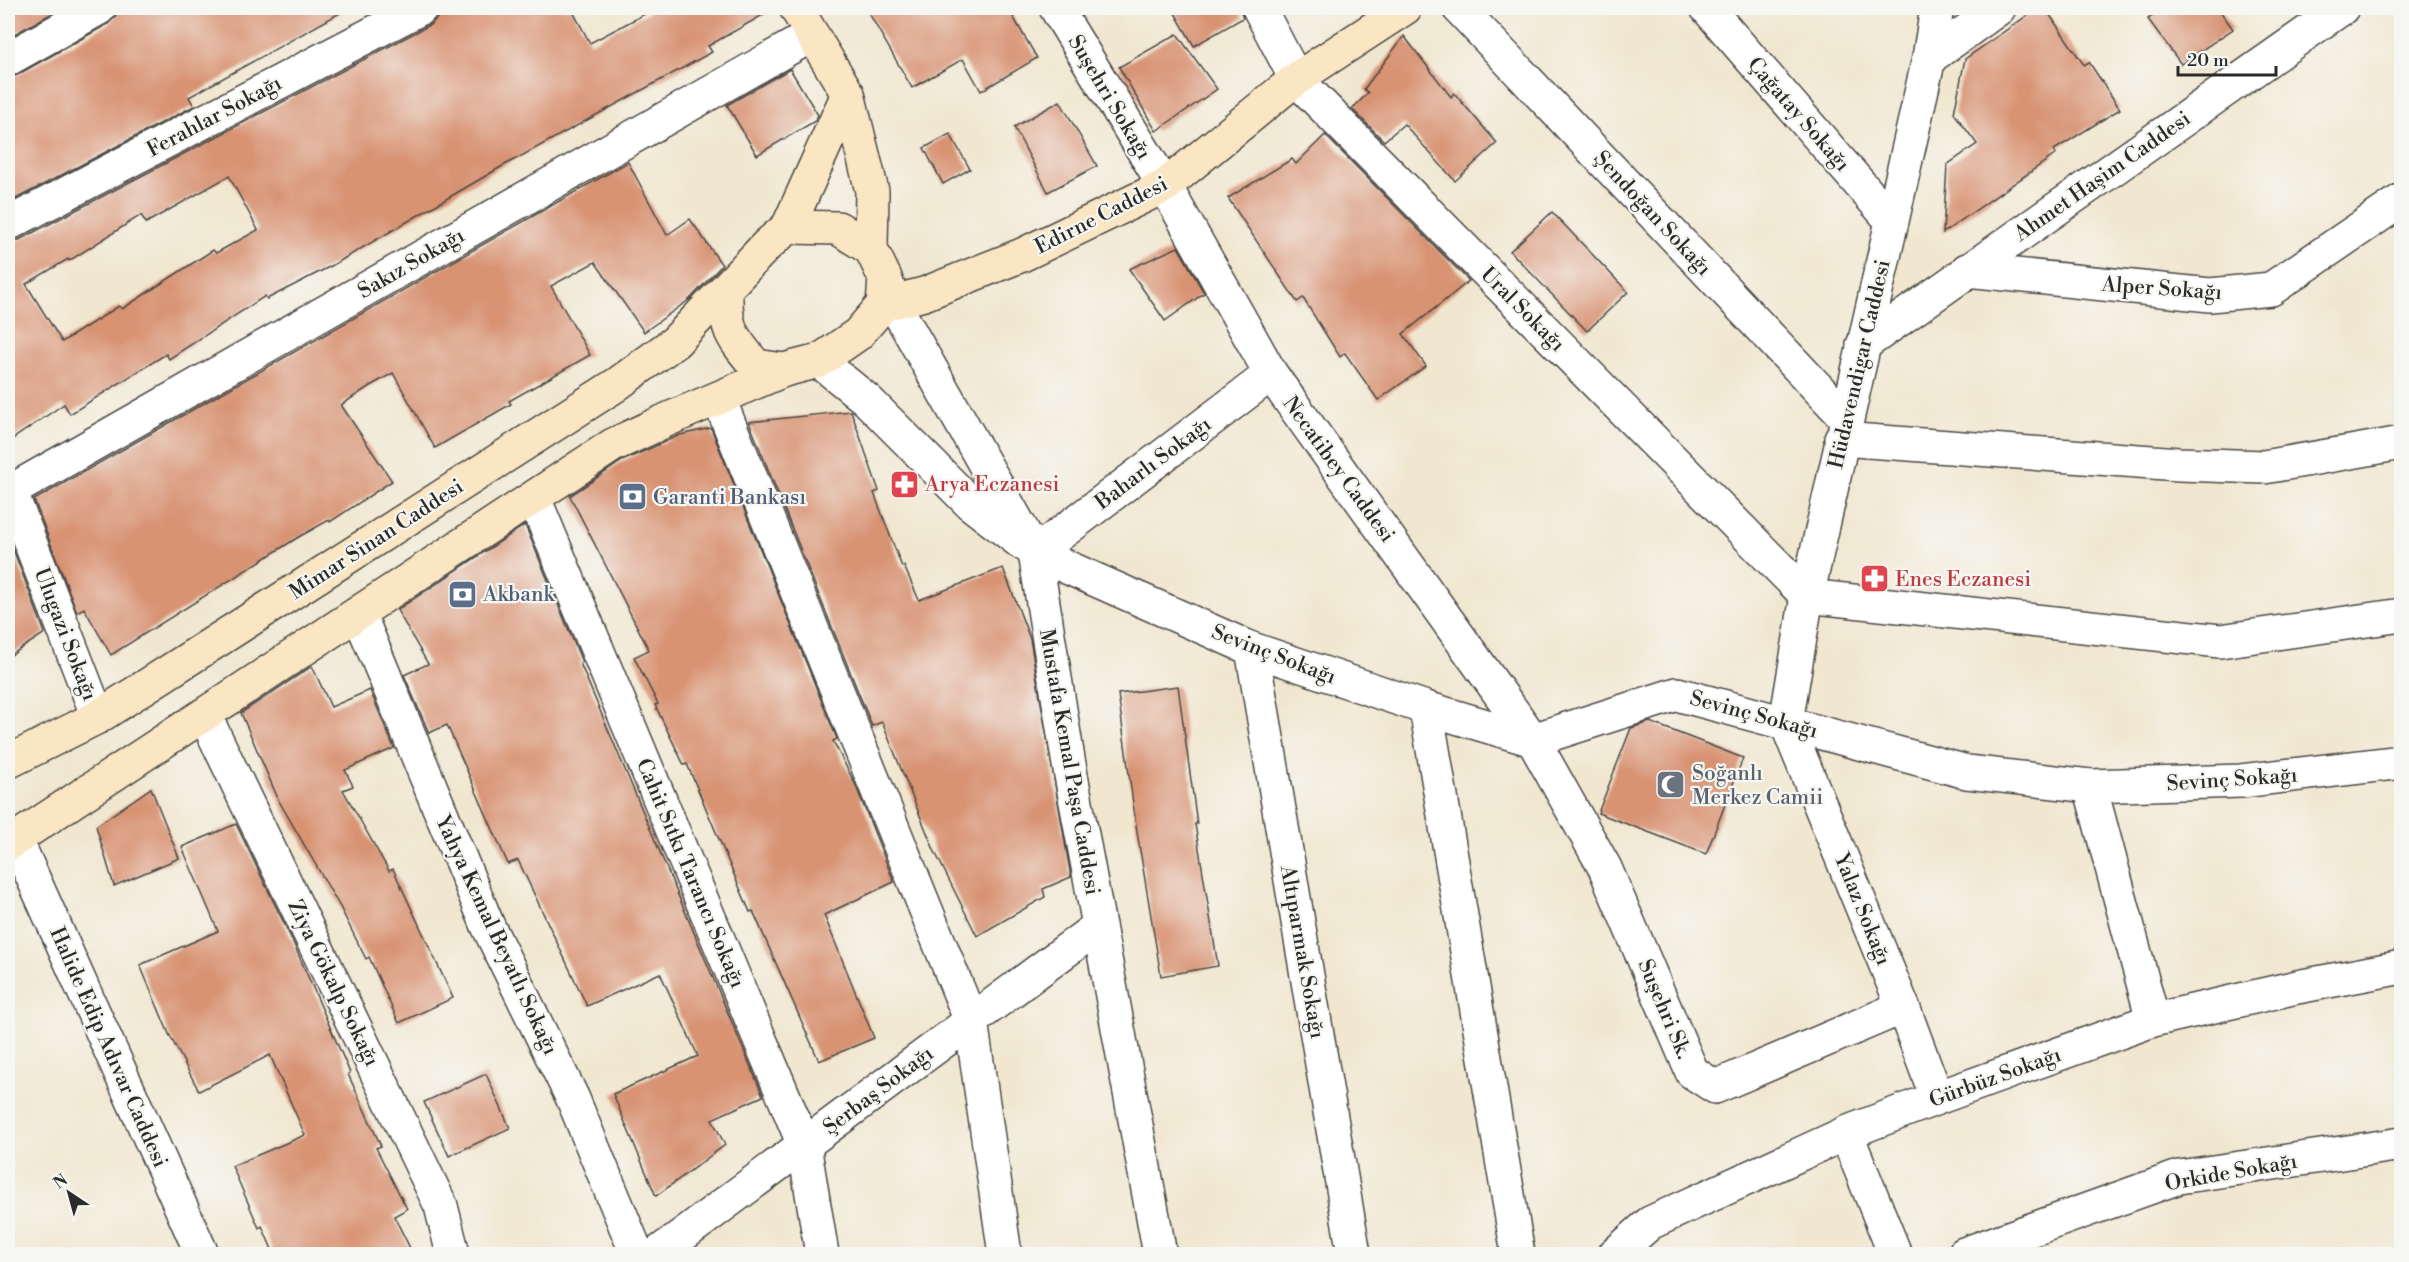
<svg xmlns="http://www.w3.org/2000/svg" width="2409" height="1262" font-family="'Libre Bodoni',serif">
<rect width="100%" height="100%" fill="#f6f6f2"/>
<filter id="ink" filterUnits="userSpaceOnUse"><feTurbulence type="fractalNoise" baseFrequency=".0167" numOctaves="2"/><feDisplacementMap in="SourceGraphic" scale="12" xChannelSelector="R" yChannelSelector="G"/><feConvolveMatrix kernelMatrix="1 2 1 2 8 2 1 2 1" color-interpolation-filters="sRGB"/></filter>
<filter id="wash" filterUnits="userSpaceOnUse"><feTurbulence type="fractalNoise" baseFrequency=".008" numOctaves="4" result="noise"/><feDisplacementMap in="SourceGraphic" scale="24" xChannelSelector="R" yChannelSelector="G"/><feGaussianBlur stdDeviation="1.35" result="paint"/><feColorMatrix in="noise" values="0 0 0 0 0 0 0 0 0 0 0 0 0 0 0 0 0 1.4 0 .05"/><feComposite in="paint" operator="in"/></filter>
<g filter="url(#wash)">
<rect width="100%" height="100%" fill="#f1e7d0"/>
<g id="blocks">
<!-- building -->
<g fill="#d89373" fill-rule="evenodd">
<path d="M8 8H62L11 36 8 29Z"/>
<path d="M118 8H349L189 97 194 106 8 203V78L17 75 108 24 115 17Z"/>
<path d="M440 8H571L590 43 656 8H775L708 46 712 52 501 167 333 265 267 299 265 296 169 359 166 354 70 414 64 404 8 442V243L17 241 430 25 437 18ZM229 176 258 230 216 253 213 250 122 309 119 306 62 342 26 284 68 259 69 261 141 215 146 223Z"/>
<path d="M866 8H1008L1037 58 981 91 963 59 912 88Z"/>
<path d="M1172 8H1240L1243 18 1194 46Z"/>
<path d="M2038 8H2045L2084 65 2089 62 2120 109 2054 150 2056 154 1943 233 1947 165 1977 144 1954 113 1965 59Z"/>
<path d="M2165 8H2218L2233 29 2181 64 2148 19Z"/>
<path d="M1177 34 1217 89 1156 131 1119 67Z"/>
<path d="M1404 36 1451 97 1454 93 1497 143 1455 181 1404 124 1384 141 1352 109 1368 93 1364 89Z"/>
<path d="M790 69 818 115 815 121 757 155 727 105Z"/>
<path d="M1060 101 1097 166 1048 192 1014 127Z"/>
<path d="M950 134 970 169 943 184 924 148Z"/>
<path d="M1325 135 1469 281 1403 334 1426 366 1378 400 1345 353 1340 357 1303 298 1297 302 1228 198 1292 159 1296 164Z"/>
<path d="M628 162 667 235 690 219 722 265 690 299 644 332 595 262 551 286 590 355 509 401 511 404 435 448 393 373 370 386 341 405 392 481 330 522 329 520 297 538 111 655 84 608 77 612 34 500Z"/>
<path d="M1552 212 1628 292 1587 331 1510 251Z"/>
<path d="M1178 247 1204 293 1165 321 1129 269Z"/>
<path d="M851 411 879 491 874 493 902 567 904 566 919 600 1003 568 1030 639 1071 877 1043 889 1045 897 977 936 934 850 882 722 872 726 749 422Z"/>
<path d="M711 428 837 739 833 741 855 784 894 882 824 915 874 1038 819 1061 753 911 750 912 687 764 684 765 655 705 658 704 634 657 649 650 570 496 622 461 680 435Z"/>
<path d="M525 525 582 662 580 663 763 1096 712 1119 725 1145 656 1196 613 1094 698 1056 660 973 587 1006 518 860 508 864 447 725 429 733 404 675 428 664 397 610Z"/>
<path d="M8 536 45 633 8 657Z"/>
<path d="M312 666 331 707 370 690 394 748 345 770 353 786 343 790 389 871 393 869 453 998 399 1023 369 957 366 959 340 907 279 801 241 713Z"/>
<path d="M1178 686 1197 824H1195L1218 966 1161 976 1137 832 1118 694Z"/>
<path d="M1650 722 1743 758 1706 854 1598 813 1631 728Z"/>
<path d="M151 788 179 858 114 886 96 826Z"/>
<path d="M236 824 293 942 350 1073 348 1074 381 1146 376 1148 407 1209 394 1216 413 1254H274L262 1226 259 1228 232 1166 305 1135 270 1055 199 1091 169 1034 140 965 218 931 182 847Z"/>
<path d="M486 1074 510 1128 449 1156 424 1102Z"/>
</g>
</g>
</g>
<g filter="url(#ink)">
<use href="#blocks" fill-opacity="0" stroke="#494744" stroke-width="1.5"/>
<g fill="none" stroke-linecap="round" stroke-linejoin="round">
<defs>
<g id="minor">
<path d="M1056 8 1165 186 1271 374 1533 740 1605 868 1692 1072 1715 1087 1903 1007"/>
<path d="M1259 8 1296 79 1807 596 2220 641 2402 615"/>
<path d="M1459 8 1846 418"/>
<path d="M1707 8 1891 220"/>
<path d="M1929 58 1999 8"/>
<path d="M8 59 99 8"/>
<path d="M8 224 421 8"/>
<path d="M1967 270 2210 295 2271 289 2402 200"/>
<path d="M1863 345 2342 8"/>
<path d="M1271 374 1035 553 1252 649 1426 708 1533 740 1677 694 1967 772 2090 786 2241 781 2402 762"/>
<path d="M719 399 971 1021 1005 1254"/>
<path d="M1841 439 2179 464 2264 467 2402 443"/>
<path d="M8 485 98 717"/>
<path d="M11 491 812 35"/>
<path d="M534 498 804 1145 822 1254"/>
<path d="M359 614 488 926 573 1099 637 1254"/>
<path d="M1252 649 1354 1254"/>
<path d="M1426 708 1518 1254"/>
<path d="M205 716 441 1206 453 1254"/>
<path d="M1786 722 1807 596 1929 58 1937 8"/>
<path d="M1786 722 1903 1007 1937 1098"/>
<path d="M2090 786 2153 1020"/>
<path d="M1846 1133 1895 1254"/>
<path d="M657 1254 1099 926"/>
<path d="M1615 1254 1650 1223 1846 1133 1937 1098 2153 1020 2297 987 2402 967"/>
<path d="M1964 1254 2179 1177 2402 1144"/>
</g>
<g id="tertiary">
<path d="M885 278 893 302 1035 553 1068 759 1160 1254"/>
<path d="M819 361 867 400 971 504 1023 544"/>
<path d="M16 840 202 1254"/>
</g>
<g id="secondary">
<path d="M796 8 848 94 872 191 871 249"/>
<path d="M788 227 848 94"/>
<path d="M726 290C725 330 731 336 756 366L784 370"/>
<path d="M893 302 924 294 1022 255 1165 186 1296 79 1405 8"/>
<path d="M8 762 98 717 616 385 675 342 767 245 788 227 838 228 871 249 885 278 883 305 858 334 819 361 784 370 671 418 613 445 8 844"/>
</g>
</defs>
<!-- minor casing -->
<use href="#minor" stroke="#494744" stroke-width="36"/>
<!-- tertiary casing -->
<use href="#tertiary" stroke="#494744" stroke-width="36"/>
<!-- secondary casing -->
<use href="#secondary" stroke="#494744" stroke-width="36"/>
<!-- minor -->
<use href="#minor" stroke="#fff" stroke-width="33"/>
<!-- tertiary -->
<use href="#tertiary" stroke="#fff" stroke-width="33"/>
<!-- secondary -->
<use href="#secondary" stroke="#fbe6c3" stroke-width="33"/>
</g>
</g>
<!-- icons -->
<defs>
<symbol id="pharmacy-square" viewBox="-11 -11 22 22"><rect x="-9" y="-9" width="18" height="18" rx="4" fill="#e0444e" stroke="#f6f6f2"/><path d="M-2-6h4v4h4v4h-4v4h-4v-4h-4v-4h4Z" fill="#fff"/></symbol>
<symbol id="bank-square" viewBox="-11 -11 22 22"><rect x="-9" y="-9" width="18" height="18" rx="4" fill="#5c6f8a" stroke="#f6f6f2"/><path d="M-6-4H6V4H-6ZM0-2.3a2.3 2.3 0 1 0 0 4.6a2.3 2.3 0 1 0 0-4.6Z" fill="#fff"/></symbol>
<symbol id="mosque-square" viewBox="-11 -11 22 22"><rect x="-9" y="-9" width="18" height="18" rx="4" fill="#6b7280" stroke="#f6f6f2"/><path d="M3.5-4.9A6 6 0 1 0 3.5 4.9A5 5 0 1 1 3.5-4.9Z" fill="#fff"/></symbol>
</defs>
<g fill-rule="evenodd">
<use href="#pharmacy-square" x="888" y="468" width="33" height="33"/>
<use href="#bank-square" x="616" y="480" width="33" height="33"/>
<use href="#pharmacy-square" x="1858" y="562" width="33" height="33"/>
<use href="#bank-square" x="446" y="578" width="33" height="33"/>
<use href="#mosque-square" x="1654" y="768" width="33" height="33"/>
</g>
<g text-anchor="middle" stroke-width="4.5" stroke-linejoin="round" paint-order="stroke">
<!-- street labels -->
<g font-size="21" fill="#2b2b2b" stroke="#f6f6f2">
<text transform="translate(1110 97) rotate(59)" y="7">Suşehri Sokağı</text>
<text transform="translate(1799 114) rotate(49)" y="7">Çağatay Sokağı</text>
<text transform="translate(214 116) rotate(-28)" y="7">Ferahlar Sokağı</text>
<text transform="translate(2102 176) rotate(-35)" y="7">Ahmet Haşim Caddesi</text>
<text transform="translate(1653 213) rotate(47)" y="7">Şendoğan Sokağı</text>
<text transform="translate(1101 215) rotate(-27)" y="7">Edirne Caddesi</text>
<text transform="translate(411 263) rotate(-30)" y="7">Sakız Sokağı</text>
<text transform="translate(2162 288) rotate(4)" y="7">Alper Sokağı</text>
<text transform="translate(1523 309) rotate(45)" y="7">Ural Sokağı</text>
<text transform="translate(1859 364) rotate(-77)" y="7">Hüdavendigar Caddesi</text>
<text transform="translate(1153 463) rotate(-37)" y="7">Baharlı Sokağı</text>
<text transform="translate(1339 469) rotate(54)" y="7">Necatibey Caddesi</text>
<text transform="translate(376 539) rotate(-33)" y="7">Mimar Sinan Caddesi</text>
<text transform="translate(66 634) rotate(69)" y="7">Ulugazi Sokağı</text>
<text transform="translate(1274 654) rotate(21)" y="7">Sevinç Sokağı</text>
<text transform="translate(1754 714) rotate(15)" y="7">Sevinç Sokağı</text>
<text transform="translate(1070 762) rotate(80)" y="7">Mustafa Kemal Paşa Caddesi</text>
<text transform="translate(2232 779) rotate(-4)" y="7">Sevinç Sokağı</text>
<text transform="translate(691 873) rotate(67)" y="7">Cahit Sıtkı Tarancı Sokağı</text>
<text transform="translate(1863 909) rotate(68)" y="7">Yalaz Sokağı</text>
<text transform="translate(497 935) rotate(65)" y="7">Yahya Kemal Beyatlı Sokağı</text>
<text transform="translate(1303 952) rotate(80)" y="7">Altıparmak Sokağı</text>
<text transform="translate(334 983) rotate(64)" y="7">Ziya Gökalp Sokağı</text>
<text transform="translate(1665 1009) rotate(67)" y="7">Suşehri Sk.</text>
<text transform="translate(109 1047) rotate(66)" y="7">Halide Edip Adıvar Caddesi</text>
<text transform="translate(1995 1077) rotate(-20)" y="7">Gürbüz Sokağı</text>
<text transform="translate(878 1090) rotate(-37)" y="7">Şerbaş Sokağı</text>
<text transform="translate(2231 1172) rotate(-10)" y="7">Orkide Sokağı</text>
</g>
<!-- health labels -->
<g font-size="21" fill="#be3a42" stroke="#f6f6f2" text-anchor="start">
<text x="925" y="491">Arya Eczanesi</text>
<text x="1895" y="586">Enes Eczanesi</text>
</g>
<!-- service labels -->
<g font-size="21" fill="#4e5e75" stroke="#f6f6f2" text-anchor="start">
<text x="653" y="504">Garanti Bankası</text>
<text x="483" y="601">Akbank</text>
</g>
<!-- worship labels -->
<g font-size="21" fill="#5b616d" stroke="#f6f6f2" text-anchor="start">
<text x="1692" y="780">Soğanlı<tspan x="1692" dy="24">Merkez Camii</tspan></text>
</g>
</g>
<!-- margin -->
<rect width="2409" height="1262" fill="none" stroke="#f6f6f2" stroke-width="30"/>
<!-- north arrow -->
<g transform="translate(69 1193) rotate(324)" stroke="#f6f6f2" stroke-width="4.5" paint-order="stroke">
<path d="M0-4.5L10 22L0 15L-10 22Z" fill="#2b2b2b"/>
<text y="-9" font-size="16" font-weight="bold" text-anchor="middle" fill="#2b2b2b">N</text>
</g>
<!-- scale -->
<path d="M2178 66v9h98v-9" fill="none" stroke="#2b2b2b" stroke-width="3"/>
<text x="2187" y="66" font-size="18" fill="#2b2b2b" stroke="#f6f6f2" stroke-width="4.5" paint-order="stroke">20 m</text>
</svg>
